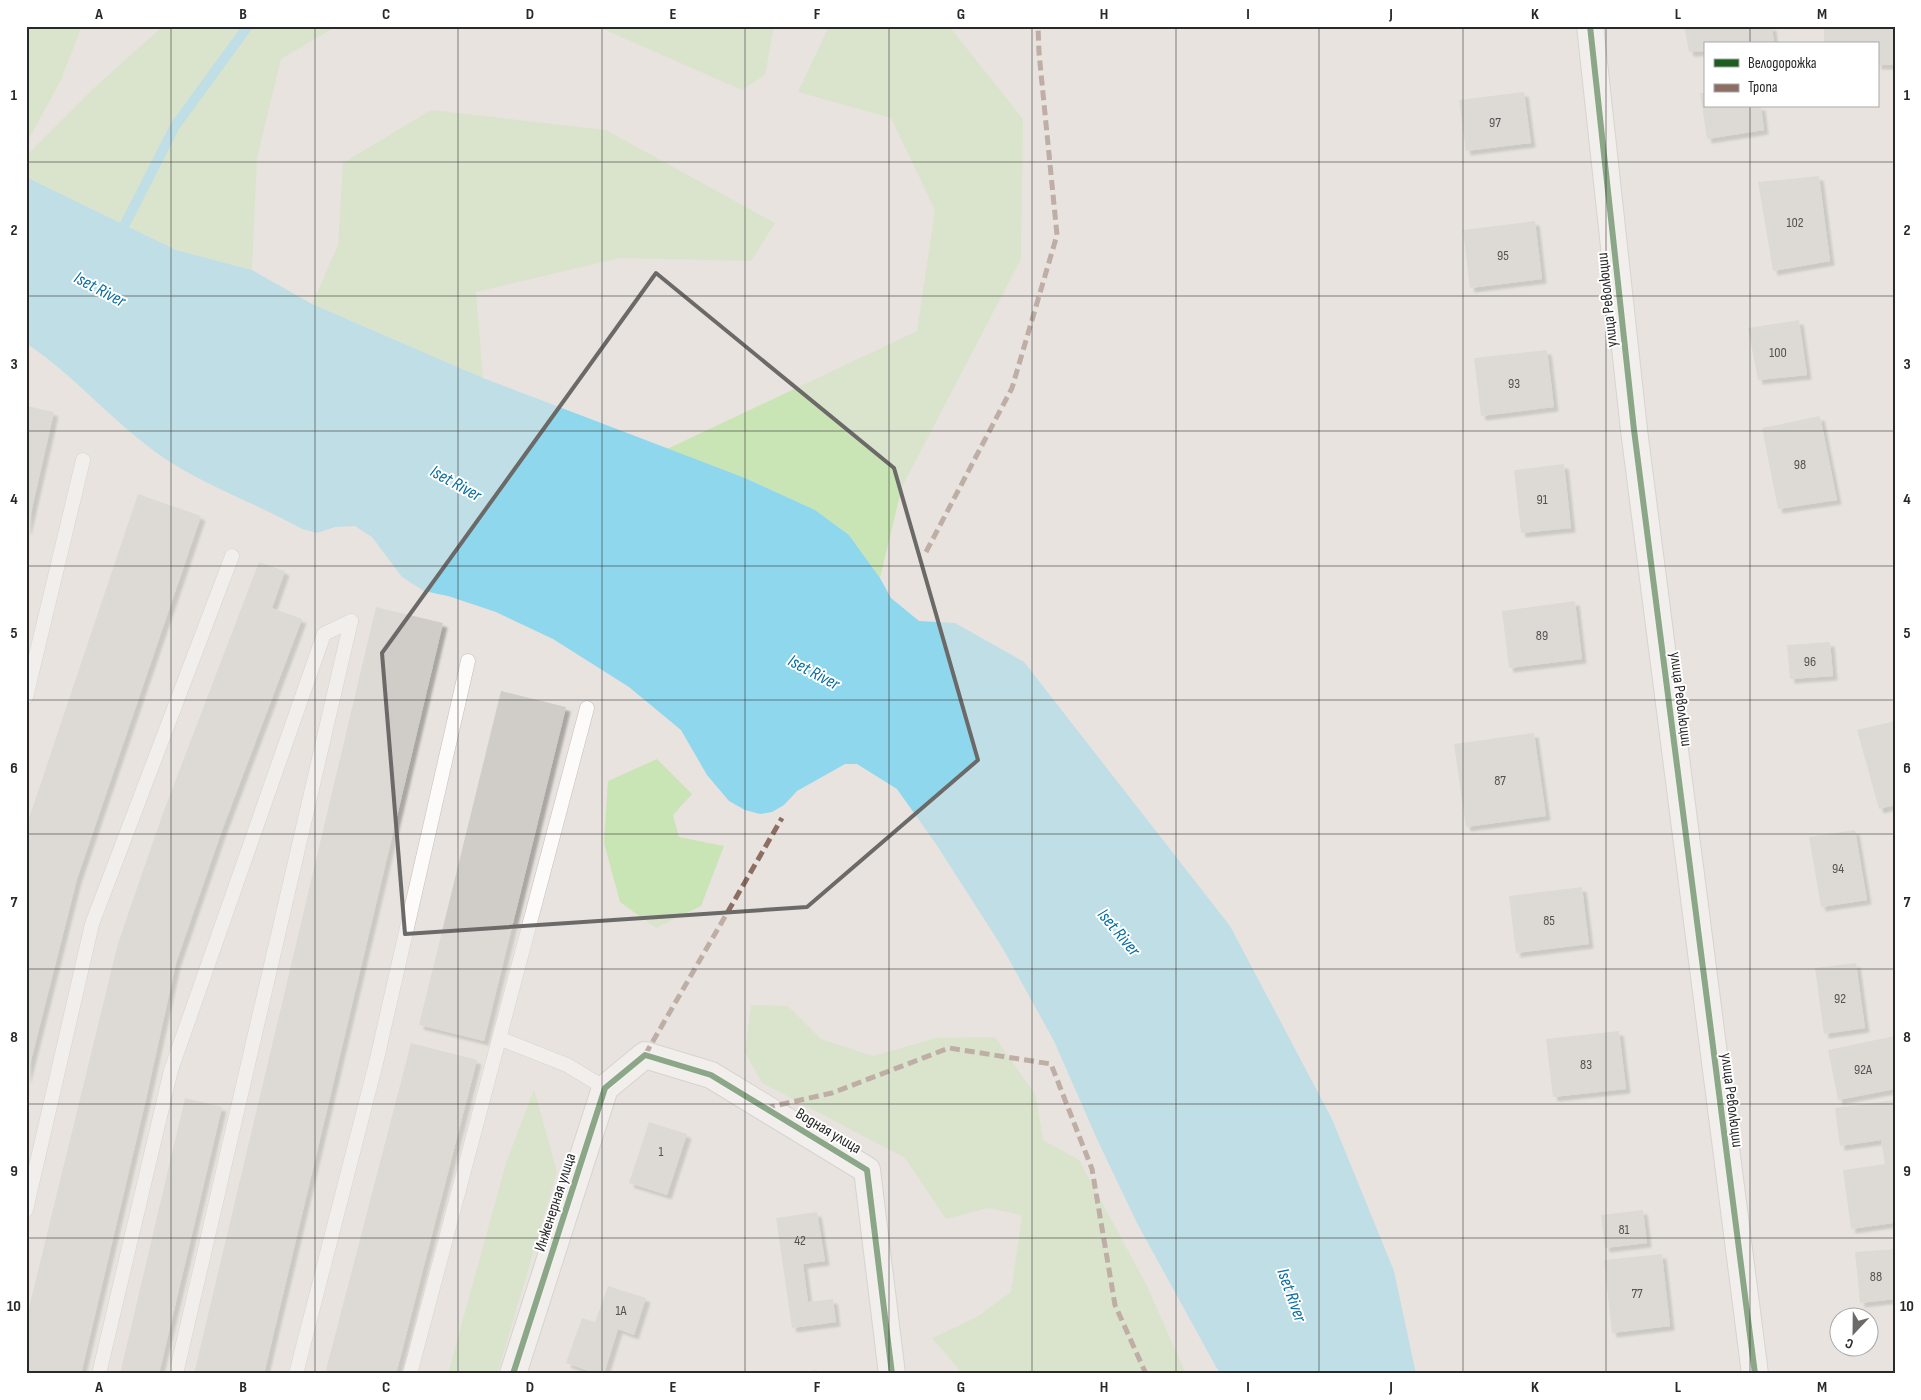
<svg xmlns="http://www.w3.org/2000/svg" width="1921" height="1400" font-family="'Sofia Sans Condensed',sans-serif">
<defs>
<filter id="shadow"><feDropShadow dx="4.5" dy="4.5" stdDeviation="1" flood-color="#0004"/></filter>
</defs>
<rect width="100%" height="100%" fill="#e8e3de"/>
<!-- green -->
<g fill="#cae5b5">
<path d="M26 26H82L60 82 26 144Z"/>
<path d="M163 26H337L281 59 257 158 252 270 176 250 26 177V156L93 89Z"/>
<path d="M590 26H774L765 75 742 90 605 30Z"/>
<path d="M829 26H949L1023 119 1021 259 902 487 880 578 849 535 815 510 745 478 667 449 917 331 935 210 891 118 798 92Z"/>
<path d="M431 110 606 130 775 223 751 261 620 258 476 292 483 378 312 304 338 245 343 163Z"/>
<path d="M657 759 692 794 673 815 679 837 724 846 701 906 656 928 620 902 604 843 608 781Z"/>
<path d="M751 1005 788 1006 821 1039 873 1056 936 1038 995 1037 1036 1096 1043 1140 1079 1160 1146 1284 1186 1374H963L932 1338 977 1317 1011 1292 1022 1215 988 1208 946 1219 905 1158 762 1083 745 1052Z"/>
<path d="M534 1089 557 1172 498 1372 496 1374H448L506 1163Z"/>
</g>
<!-- water -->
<path fill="#8ed7ed" d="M26 177 176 250 252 270 312 304 483 378 745 478 815 510 849 535 880 578 891 598 919 621 955 623 1024 662 1230 926 1332 1119 1394 1271 1416 1374H1220L1137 1223 1097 1139 1054 1041 1002 947 936 844 897 789 857 764H845L797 791 784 805 772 812 760 814 745 810 729 801 707 775 681 730 629 687 553 639 496 612 448 596 424 591 402 577 372 537 355 526 335 527 317 533 302 529C263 507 219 491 180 468 122 434 81 380 26 343Z"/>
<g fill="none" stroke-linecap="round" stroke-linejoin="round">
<!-- stream -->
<path stroke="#8ed7ed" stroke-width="10" d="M118 238 175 126 248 26"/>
</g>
<!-- building -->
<g fill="#d0cdc9" filter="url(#shadow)">
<path d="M1684 26H1772L1774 44H1705V51L1689 52Z"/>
<path d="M1824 26H1895V65H1877V44H1824Z"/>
<path d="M1524 92 1531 143 1466 151 1459 100Z"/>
<path d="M1700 93H1705V106H1761L1764 130 1707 139Z"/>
<path d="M1819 176 1830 261 1773 271 1758 182Z"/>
<path d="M1535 221 1542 279 1470 288 1463 230Z"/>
<path d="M1799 320 1807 375 1758 380 1748 328Z"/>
<path d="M1547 350 1554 407 1481 416 1474 358Z"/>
<path d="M27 406 54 412 27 530H26Z"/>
<path d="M1820 416 1837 500 1778 509 1762 428Z"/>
<path d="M1564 464 1571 528 1521 533 1514 470Z"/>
<path d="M138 494 201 516 77 879 26 1080V827Z"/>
<path d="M259 562 285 571 272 608 302 619 221 833 176 963 146 1099 81 1374H26V1320L118 943 163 813Z"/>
<path d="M1575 601 1582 659 1509 668 1502 611Z"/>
<path d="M376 607 443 623 264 1374H194Z"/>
<path d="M1830 642 1833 676 1790 679 1787 645Z"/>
<path d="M501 691 566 707 484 1041 419 1025Z"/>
<path d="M1895 721V805L1879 809 1857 730Z"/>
<path d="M1534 733 1546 816 1466 827 1454 744Z"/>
<path d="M1855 830 1867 900 1821 907 1809 837Z"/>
<path d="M1582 887 1589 944 1516 953 1509 896Z"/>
<path d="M1856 963 1865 1028 1824 1034 1815 968Z"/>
<path d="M1619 1031 1626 1089 1553 1097 1546 1039Z"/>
<path d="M1895 1036V1089L1838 1100 1828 1050Z"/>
<path d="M411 1043 477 1060 396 1374H325Z"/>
<path d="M185 1098 222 1107 159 1374H120Z"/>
<path d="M1895 1100 1893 1223 1851 1229 1843 1170 1885 1164 1881 1140 1840 1146 1835 1108Z"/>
<path d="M649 1122 687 1134 667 1195 629 1183Z"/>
<path d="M1643 1210 1647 1243 1605 1248 1601 1215Z"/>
<path d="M817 1212 825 1261 803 1264 808 1302 833 1299 836 1322 792 1328 776 1218Z"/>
<path d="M1895 1249V1299L1860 1303 1855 1252Z"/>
<path d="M1662 1254 1670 1326 1612 1333 1604 1260Z"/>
<path d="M608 1286 646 1298 634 1335 618 1329 604 1374H597L566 1363 582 1318 595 1322Z"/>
<path d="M817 1370 818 1374H797V1373Z"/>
</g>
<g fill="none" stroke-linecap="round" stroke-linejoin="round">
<defs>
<g id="service">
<path d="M26 697 83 460"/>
<path d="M501 1039 567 1065 605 1088"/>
<path d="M26 1210 92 924 232 556"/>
<path d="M99 1374 171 1070 324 634 351 621"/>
<path d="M176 1374 351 621"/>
<path d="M296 1374 376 1063 468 661"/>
<path d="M410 1374 587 708"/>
</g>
<g id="minor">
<path d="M1590 26 1634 430 1755 1374"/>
<path d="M513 1374 605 1088 645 1055 711 1075 867 1170 892 1374"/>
</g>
</defs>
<!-- service casing -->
<use href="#service" stroke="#c1bfc0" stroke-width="15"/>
<!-- minor casing -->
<use href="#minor" stroke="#c1bfc0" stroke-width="28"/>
<!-- service -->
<use href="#service" stroke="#fcfbfa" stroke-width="14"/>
<!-- minor -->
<use href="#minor" stroke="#fcfbfa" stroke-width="26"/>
<!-- quiet -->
<g stroke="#8d6e63" stroke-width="5" stroke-dasharray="10 5" stroke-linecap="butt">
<path d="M926 552 1012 388 1057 235 1039 53 1038 26"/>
<path d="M645 1055 782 818"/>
<path d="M765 1108 832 1093 949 1048 1051 1064 1092 1169 1115 1305 1146 1374"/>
</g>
<defs>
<g id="cycleway">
<path d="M1590 26 1634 430 1755 1374"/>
<path d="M513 1374 605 1088 645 1055 711 1075 867 1170 892 1374"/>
</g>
</defs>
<!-- cycleway casing -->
<use href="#cycleway" stroke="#fff" stroke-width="9"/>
<!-- cycleway -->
<use href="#cycleway" stroke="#1b5e20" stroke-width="6"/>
</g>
<!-- marked area -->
<path d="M0 0H1921V1400H0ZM656 273 894 468 978 760 807 907 405 934 382 653Z" fill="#e8e3de" fill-opacity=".55" fill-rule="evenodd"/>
<path fill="none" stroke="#6c6a68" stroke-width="4" stroke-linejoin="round" d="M656 273 894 468 978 760 807 907 405 934 382 653Z"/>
<!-- grid -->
<path fill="none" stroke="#292929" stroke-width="1" stroke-opacity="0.55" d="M171 26V1374M315 26V1374M458 26V1374M602 26V1374M745 26V1374M889 26V1374M1032 26V1374M1176 26V1374M1319 26V1374M1463 26V1374M1606 26V1374M1750 26V44M1750 106V1374M26 162H1895M26 296H1895M26 431H1895M26 566H1895M26 700H1895M26 834H1895M26 969H1895M26 1104H1895M26 1238H1895"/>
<g text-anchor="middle" stroke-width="4" stroke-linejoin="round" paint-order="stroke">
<!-- number labels -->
<g font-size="14" fill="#545352">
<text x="1495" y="127">97</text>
<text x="1795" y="227">102</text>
<text x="1503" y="260">95</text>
<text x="1778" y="357">100</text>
<text x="1514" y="388">93</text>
<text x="1800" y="469">98</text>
<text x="1542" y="504">91</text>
<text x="1542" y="640">89</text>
<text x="1810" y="666">96</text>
<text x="1500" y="785">87</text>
<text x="1838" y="873">94</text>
<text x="1549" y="925">85</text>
<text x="1840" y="1003">92</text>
<text x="1586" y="1069">83</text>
<text x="1863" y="1074">92А</text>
<text x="661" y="1156">1</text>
<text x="1624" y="1234">81</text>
<text x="800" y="1245">42</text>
<text x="1876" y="1281">88</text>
<text x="1637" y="1298">77</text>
<text x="621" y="1315">1А</text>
</g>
<!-- street labels -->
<g font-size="16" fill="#292929" stroke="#fff">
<text transform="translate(1606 300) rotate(-96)" y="6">улица Революции</text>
<text transform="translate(1682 699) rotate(83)" y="6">улица Революции</text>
<text transform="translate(1733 1100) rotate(83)" y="6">улица Революции</text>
<text transform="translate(829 1130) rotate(31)" y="6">Водная улица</text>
<text transform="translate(554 1202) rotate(-72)" y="6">Инженерная улица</text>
</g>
<!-- water labels -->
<g font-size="18" font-style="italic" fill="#076ea0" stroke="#fff">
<text transform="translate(100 289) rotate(28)" y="6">Iset River</text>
<text transform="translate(456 483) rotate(29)" y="6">Iset River</text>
<text transform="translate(814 672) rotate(28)" y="6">Iset River</text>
<text transform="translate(1119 932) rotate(50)" y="6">Iset River</text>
<text transform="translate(1292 1295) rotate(70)" y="6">Iset River</text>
</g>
</g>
<!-- border -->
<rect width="1921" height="1400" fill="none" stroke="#ffffff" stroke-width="55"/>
<!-- legend -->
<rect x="1704" y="42" width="175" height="65" fill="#ffffff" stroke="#a9a9a9"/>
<rect x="1714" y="59" width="25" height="8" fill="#1b5e20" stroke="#a9a9a9"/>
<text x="1748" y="68" font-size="15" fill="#292929">Велодорожка</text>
<rect x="1714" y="84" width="25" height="8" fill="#8d6e63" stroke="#a9a9a9"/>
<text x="1748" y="92" font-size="15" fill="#292929">Тропа</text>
<!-- north arrow -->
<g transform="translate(1854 1332) rotate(202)"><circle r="24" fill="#ffffff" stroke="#a9a9a9"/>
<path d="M0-4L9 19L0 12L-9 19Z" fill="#6c6a68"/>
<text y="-8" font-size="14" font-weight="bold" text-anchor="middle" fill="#292929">С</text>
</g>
<rect x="28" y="28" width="1866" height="1344" fill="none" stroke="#292929" stroke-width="2"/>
<g font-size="16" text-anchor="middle" font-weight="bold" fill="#292929">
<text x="99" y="19">A</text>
<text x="243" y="19">B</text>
<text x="386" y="19">C</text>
<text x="530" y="19">D</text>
<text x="673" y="19">E</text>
<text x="817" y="19">F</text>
<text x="961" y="19">G</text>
<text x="1104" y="19">H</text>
<text x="1248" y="19">I</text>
<text x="1391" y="19">J</text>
<text x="1535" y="19">K</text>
<text x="1678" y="19">L</text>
<text x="1822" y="19">M</text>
<text x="14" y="100">1</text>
<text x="1907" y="100">1</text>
<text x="14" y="235">2</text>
<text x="1907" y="235">2</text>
<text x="14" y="369">3</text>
<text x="1907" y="369">3</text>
<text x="14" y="504">4</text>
<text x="1907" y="504">4</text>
<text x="14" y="638">5</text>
<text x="1907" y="638">5</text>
<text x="14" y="773">6</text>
<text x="1907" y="773">6</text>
<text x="14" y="907">7</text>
<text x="1907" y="907">7</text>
<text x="14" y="1042">8</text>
<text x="1907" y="1042">8</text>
<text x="14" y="1176">9</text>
<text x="1907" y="1176">9</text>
<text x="14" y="1311">10</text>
<text x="1907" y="1311">10</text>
<text x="99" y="1392">A</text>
<text x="243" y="1392">B</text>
<text x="386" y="1392">C</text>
<text x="530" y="1392">D</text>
<text x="673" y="1392">E</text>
<text x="817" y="1392">F</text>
<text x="961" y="1392">G</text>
<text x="1104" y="1392">H</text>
<text x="1248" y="1392">I</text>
<text x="1391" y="1392">J</text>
<text x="1535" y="1392">K</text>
<text x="1678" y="1392">L</text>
<text x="1822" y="1392">M</text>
</g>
</svg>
